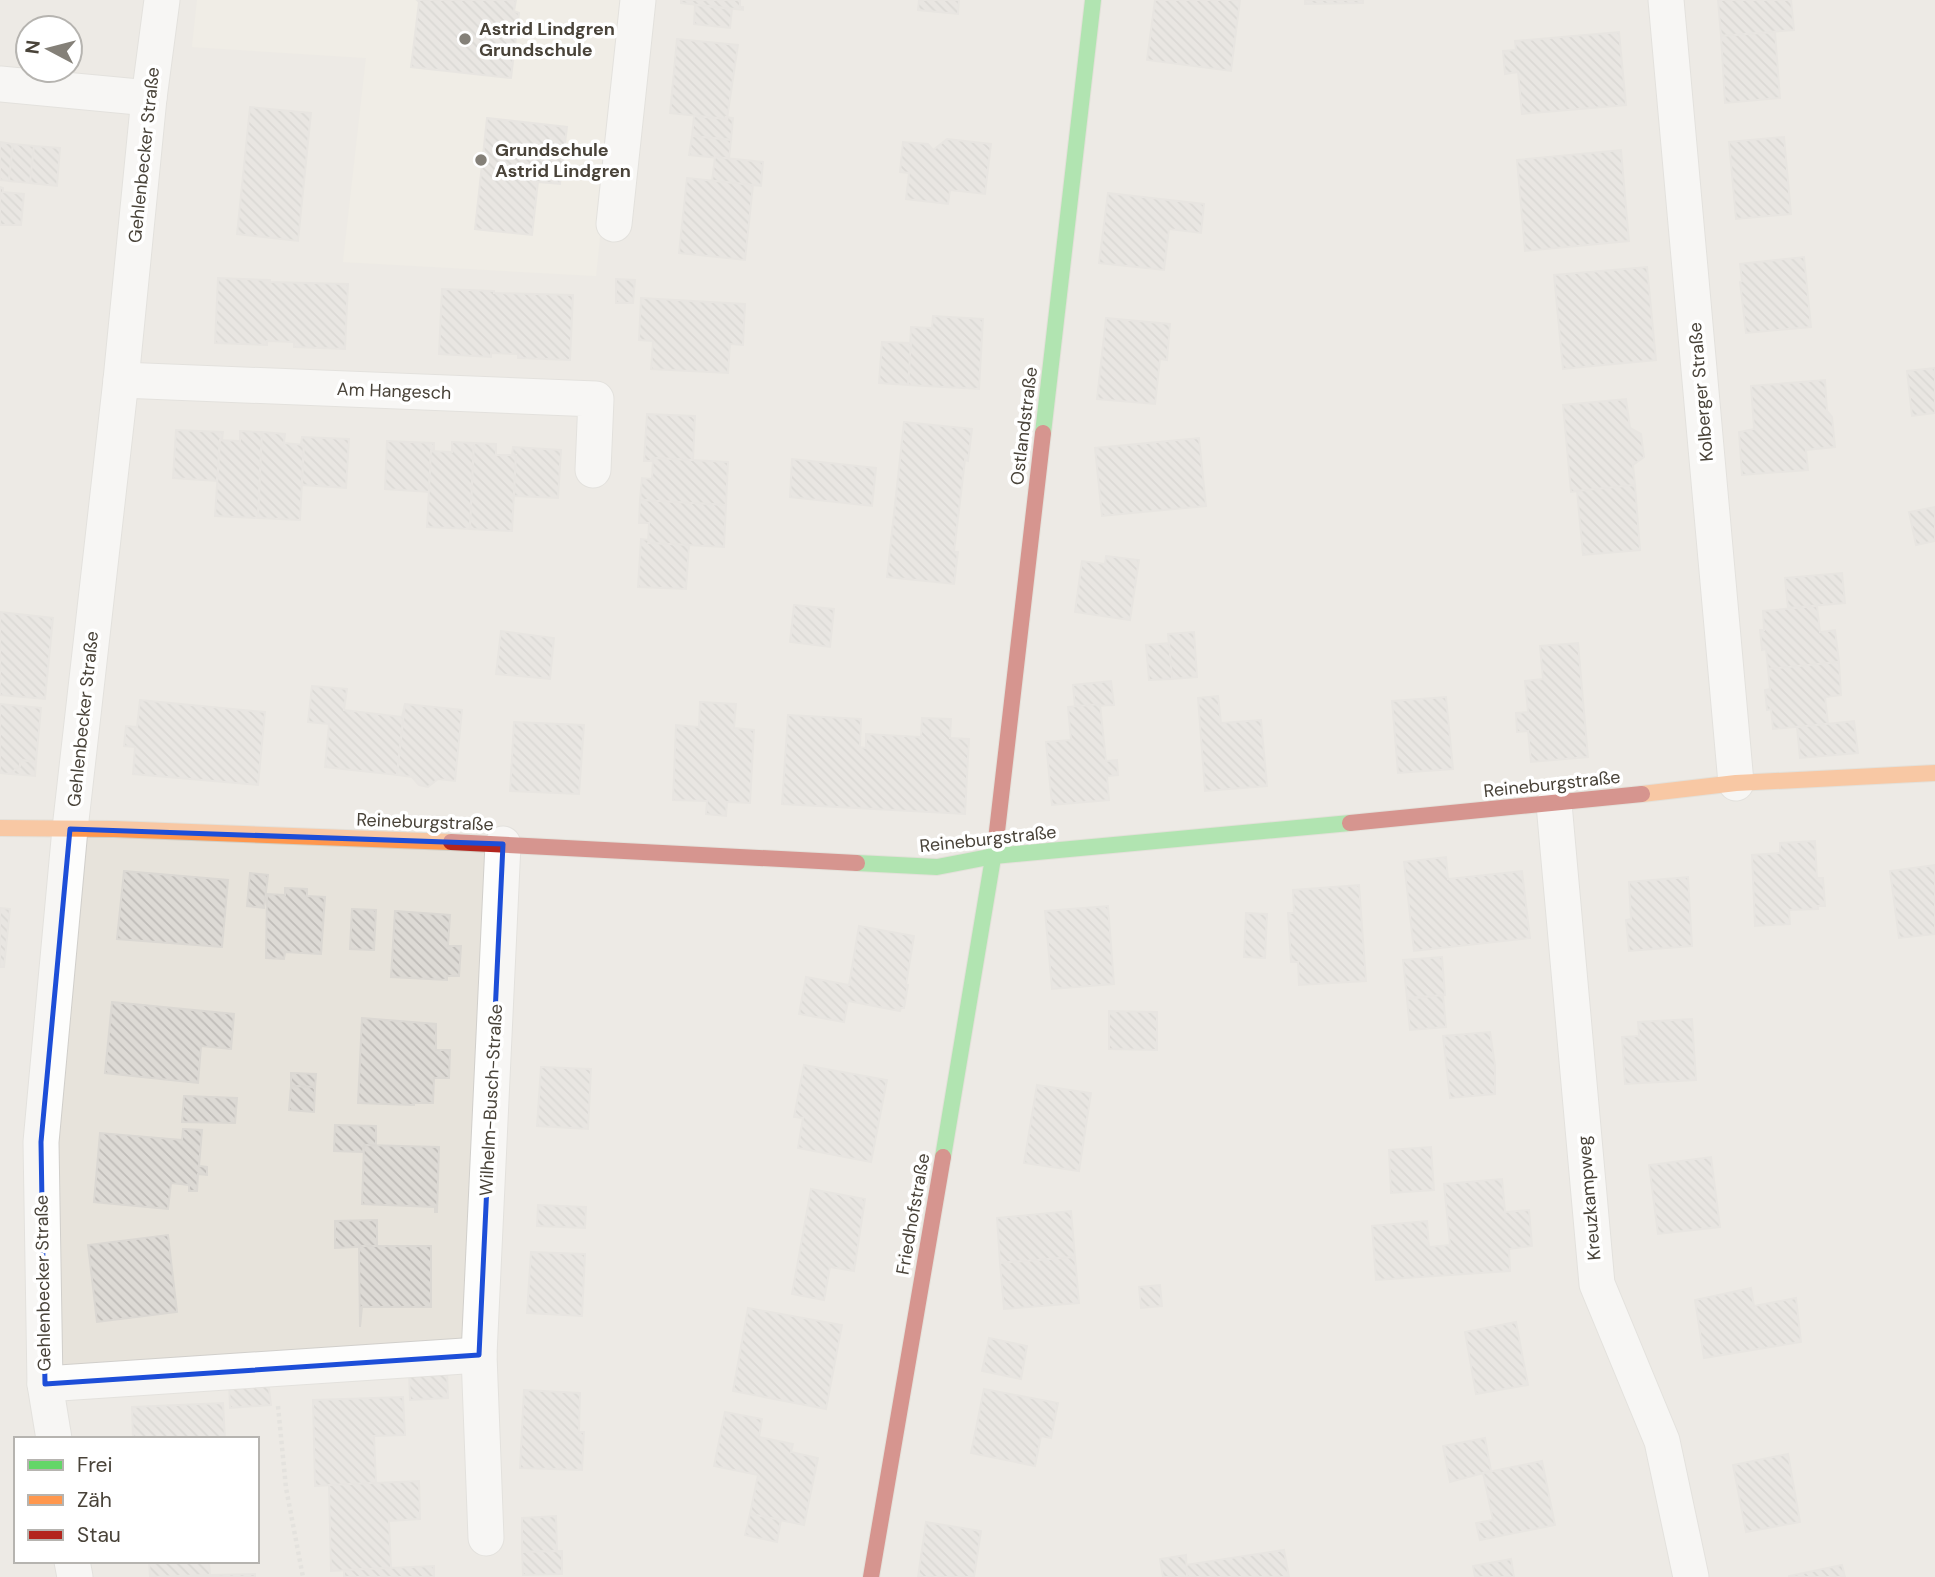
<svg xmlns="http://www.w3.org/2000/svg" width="1935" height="1577" font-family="'DM Sans',sans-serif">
<defs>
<pattern id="building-back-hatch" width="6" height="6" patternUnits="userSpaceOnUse" patternTransform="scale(1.75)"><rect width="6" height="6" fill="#dddad5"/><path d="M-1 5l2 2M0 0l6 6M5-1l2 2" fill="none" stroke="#bfbcb8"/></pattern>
</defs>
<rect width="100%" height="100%" fill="#f3f1ed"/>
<!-- residential -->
<path fill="#e7e3db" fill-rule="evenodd" d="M0 0H1935V1577H0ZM28 28H70V70H28ZM16 1439H257V1561H16Z"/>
<!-- education -->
<path fill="#ede9dd" d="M197 0H624L596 276 343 262 366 58 192 47Z"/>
<!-- building -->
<g fill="url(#building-back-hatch)" stroke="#dbd8d3" stroke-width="2">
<path d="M417 0H516L514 11 519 13 511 78 411 67 419 2Z"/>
<path d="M681 0H740V7H743V10L681 3Z"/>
<path d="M919 0H959L958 14 918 10Z"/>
<path d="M1155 0H1240L1231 71 1147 60Z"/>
<path d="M1305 0H1363V3L1305 4Z"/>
<path d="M1718 0H1791L1794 30 1721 36Z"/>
<path d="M695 5 732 9 730 28 694 24Z"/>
<path d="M1619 32 1626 105 1522 114 1518 72 1505 74 1503 51 1516 50 1515 41Z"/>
<path d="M1775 32 1780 98 1725 103 1721 36Z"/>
<path d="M677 39 738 45 727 119 670 113Z"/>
<path d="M250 107 311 113 298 241 237 234Z"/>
<path d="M694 116 727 119 726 117 733 118 731 140 692 136Z"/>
<path d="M487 118 567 127 560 184 538 182 532 235 475 229Z"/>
<path d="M692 136 731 140 729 159 689 155Z"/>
<path d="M1784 137 1791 214 1736 219 1729 142Z"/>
<path d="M947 139 991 144 985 194 950 190 948 204 906 199 909 173 900 172 903 142 928 144 933 150Z"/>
<path d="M0 142 13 144 9 181 0 180Z"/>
<path d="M13 144 34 146 30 183 9 181Z"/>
<path d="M34 146 60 148 57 186 30 183Z"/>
<path d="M1621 150 1629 241 1525 251 1517 160Z"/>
<path d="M715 157 763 162 761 186 712 181Z"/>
<path d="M687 178 753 185 745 260 679 253Z"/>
<path d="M0 187 3 188V192L24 194 21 225H0Z"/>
<path d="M1108 193 1204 204 1201 233 1169 229 1164 270 1099 263Z"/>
<path d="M1804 257 1811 327 1746 333 1740 282 1742 281 1740 264Z"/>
<path d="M1647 267 1656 360 1563 369 1554 275Z"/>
<path d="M218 278 270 280V282L348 284 345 349 294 347V342L267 341V345L215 343Z"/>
<path d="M616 279 635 280 633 303H616Z"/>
<path d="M442 289 494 291V293L573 295 570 360 518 358V354L491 353V357L439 354Z"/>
<path d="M641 298 745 304 743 345 730 344 728 373 651 369 653 341 639 340Z"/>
<path d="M933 316 983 319 979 389 908 385 911 327 932 328Z"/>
<path d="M1106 318 1170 324 1167 360 1160 359 1155 404 1097 399Z"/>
<path d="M882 342 911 343 908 385 879 383Z"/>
<path d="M1935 368V413L1912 416 1907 371Z"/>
<path d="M1825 380 1827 411 1832 417 1835 447 1806 450 1808 470 1742 475 1739 432 1754 429 1751 386Z"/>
<path d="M1626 399 1630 428 1641 434 1644 457 1633 465 1635 485 1571 492 1563 405Z"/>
<path d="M647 414 695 416 693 460 653 458 652 461H644Z"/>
<path d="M904 422 972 429 968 461 965 460 954 552H958L954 584 887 577Z"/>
<path d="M176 430 223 432 222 440H220L217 481 173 478Z"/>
<path d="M240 431 262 432 258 518 215 516 220 440 240 441Z"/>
<path d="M262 432 285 434 284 443 304 445 300 520 258 518Z"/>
<path d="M302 437 349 439 346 488 302 485 304 445 301 444Z"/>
<path d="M1199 438 1206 506 1102 516 1095 448Z"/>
<path d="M387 441 434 443V451H431L429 492 385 489Z"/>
<path d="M452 442 474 443 470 529 427 527 431 451 452 452Z"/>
<path d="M474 443 496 444V455H516L512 531 470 529Z"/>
<path d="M513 447 561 450 558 498 514 496 516 455H512Z"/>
<path d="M653 458 728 462 726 505 640 500 642 478 652 479Z"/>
<path d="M792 459 876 468 872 506 790 497Z"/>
<path d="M1635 485 1640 550 1583 555 1577 491Z"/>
<path d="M640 500 726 505 724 547 648 543 649 523H639Z"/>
<path d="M1935 507V541L1916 545 1909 512Z"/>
<path d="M641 539 649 540 648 543 689 545 686 589 638 587Z"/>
<path d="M1106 556 1139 560 1130 620 1075 612 1082 561 1105 564Z"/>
<path d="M1842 573 1845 603 1788 608 1785 578Z"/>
<path d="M794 605 834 609 830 647 790 642Z"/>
<path d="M1817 606 1820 632 1835 630 1839 662 1768 669 1766 649 1762 650 1760 630H1764L1763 611Z"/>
<path d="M0 612 53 618 45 699 0 695Z"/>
<path d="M501 631 554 638 550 679 496 674Z"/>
<path d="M1194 632 1197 677 1172 679 1168 634Z"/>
<path d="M1169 643 1172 679 1149 680 1146 645Z"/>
<path d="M1578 643 1588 757 1531 762 1528 731 1517 732 1516 713 1528 712 1525 681 1543 679 1540 646Z"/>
<path d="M1839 662 1841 695 1825 697 1828 724 1773 729 1771 709 1767 710 1765 690 1770 689 1768 669Z"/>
<path d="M1111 681 1114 705 1075 707 1073 685Z"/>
<path d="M312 686 347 689 344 710 402 717 405 704 397 775 325 767 329 724 308 722Z"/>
<path d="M1218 696 1221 723 1261 720 1267 786 1205 791 1198 698Z"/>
<path d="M1446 697 1453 769 1398 773 1392 701Z"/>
<path d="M140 700 265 712 258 785 133 774 135 747 124 746 126 726 137 727Z"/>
<path d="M700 702 736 704 734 728 754 730 750 803 727 802 726 816 706 814 707 801 673 800 676 725 699 727Z"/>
<path d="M0 704 41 708 36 762 20 760V766L10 774 0 773Z"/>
<path d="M405 704 462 710 455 781 438 779 428 787 419 785 412 777 397 775Z"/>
<path d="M1100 704 1106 761 1117 760 1118 775 1107 776 1109 800 1052 805 1046 742 1071 740 1068 707Z"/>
<path d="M788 715 861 719 860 747 866 748V734L921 737 922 718 951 719 950 738 969 739 965 814 782 804Z"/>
<path d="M1854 721 1858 753 1800 758 1797 727Z"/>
<path d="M514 722 584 725 579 794 510 791Z"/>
<path d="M20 760 36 762 35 776 10 774 20 766Z"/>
<path d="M1815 841 1817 878H1823L1825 906H1818V909L1789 910 1790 924 1755 926 1752 855 1780 853V843Z"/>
<path d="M1446 857 1448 879 1522 871 1530 938 1414 951 1404 862Z"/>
<path d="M1935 865V934L1899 938 1890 871Z"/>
<path d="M124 871 228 880 222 947 117 939Z"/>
<path d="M250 873 268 875 264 908 247 906Z"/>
<path d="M1688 877 1692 946 1629 951 1626 920 1631 919 1629 882Z"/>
<path d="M1359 885 1366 981 1299 985 1298 962H1291L1288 913H1294L1293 890Z"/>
<path d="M285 888 307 889V896L325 897 321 954 285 952 284 959 266 958 267 894 285 895Z"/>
<path d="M1108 906 1114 984 1052 989 1045 911Z"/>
<path d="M0 908 10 909 4 967H0Z"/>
<path d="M352 909 376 910 374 950 350 949Z"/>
<path d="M395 911 450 915 448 946H461L459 976H447V980L391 977Z"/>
<path d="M1246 913 1267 914 1265 958 1244 957Z"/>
<path d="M859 926 914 936 906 985H908L904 1008H901L900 1011 848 1001 844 1022 799 1014 806 977 849 985Z"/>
<path d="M1442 957 1445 995 1407 998 1403 960Z"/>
<path d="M1443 995 1446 1027 1410 1030 1407 999Z"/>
<path d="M112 1002 234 1014 231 1049 201 1046 198 1083 105 1073Z"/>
<path d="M1109 1011 1157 1012V1050L1109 1049Z"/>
<path d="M362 1018 436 1024V1050H450L449 1078H434L433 1103H414V1105L358 1103Z"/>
<path d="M1692 1019 1696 1080 1625 1084 1622 1037 1639 1036 1638 1022Z"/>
<path d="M1490 1032 1495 1065V1094L1450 1098 1443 1036Z"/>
<path d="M804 1065 887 1080 871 1162 798 1148 803 1118 794 1117Z"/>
<path d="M541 1067 591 1069 588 1129 537 1126Z"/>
<path d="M291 1073 316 1074 315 1087 291 1086Z"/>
<path d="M1037 1085 1091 1093 1079 1171 1024 1163Z"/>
<path d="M291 1086 315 1087 314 1112 289 1110Z"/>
<path d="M184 1096 237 1098 235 1123 182 1122Z"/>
<path d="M335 1125 376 1126V1146L364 1145 363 1152 334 1151Z"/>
<path d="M183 1129 202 1130 199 1166 207 1167V1175L198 1174 197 1191H189V1185L171 1183 168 1209 94 1202 100 1133 182 1140Z"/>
<path d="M364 1145 439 1147 437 1212H435V1207L362 1204Z"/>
<path d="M1431 1147 1434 1190 1391 1193 1389 1150Z"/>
<path d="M1711 1157 1720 1227 1658 1234 1649 1165Z"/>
<path d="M1502 1179 1505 1212 1529 1210 1532 1246 1509 1249 1510 1271 1376 1280 1372 1226 1427 1221 1429 1247 1450 1245 1444 1184Z"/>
<path d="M811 1189 865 1199 854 1271 830 1267 824 1300 792 1294Z"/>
<path d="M538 1205 586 1207 585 1228 537 1226Z"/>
<path d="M1071 1211 1075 1257 1000 1263 997 1218Z"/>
<path d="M377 1220V1246L335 1248V1221Z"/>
<path d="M168 1235 177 1312 97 1322 88 1245Z"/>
<path d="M359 1246H431V1307H362L360 1327Z"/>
<path d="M531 1252 585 1254 582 1316 527 1313Z"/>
<path d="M1075 1257 1079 1303 1004 1309 1000 1263Z"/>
<path d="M1160 1285 1162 1306 1141 1308 1139 1287Z"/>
<path d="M1751 1288 1754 1306 1796 1298 1801 1342 1704 1358 1695 1300Z"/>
<path d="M748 1308 842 1325 826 1409 733 1391Z"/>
<path d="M1516 1322 1528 1385 1476 1394 1465 1332Z"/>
<path d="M989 1338 1027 1346 1021 1379 982 1371Z"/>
<path d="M447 1371 448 1398 410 1400 409 1373Z"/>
<path d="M268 1380 271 1405 230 1408 229 1382Z"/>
<path d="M984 1389 1058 1403 1051 1438 1041 1436 1035 1466 971 1453Z"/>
<path d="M524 1390 580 1393 579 1432H584L582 1470 520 1468Z"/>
<path d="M403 1397 405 1435 374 1436 376 1483 315 1486 313 1400Z"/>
<path d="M223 1403 225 1439H133L132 1407Z"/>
<path d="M725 1412 762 1419 759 1437 793 1444 791 1452 818 1458 804 1525 750 1514 758 1475 714 1466Z"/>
<path d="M1485 1438 1491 1471 1450 1482 1443 1446Z"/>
<path d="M1788 1454 1800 1522 1746 1532 1733 1465Z"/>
<path d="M1542 1461 1555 1525 1480 1540 1476 1523 1493 1520 1483 1473Z"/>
<path d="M419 1481 420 1519 389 1521 391 1568 331 1571 329 1485Z"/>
<path d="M750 1514 781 1520 777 1542 745 1535Z"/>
<path d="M556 1516 557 1551 522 1552V1518Z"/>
<path d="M926 1522 981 1531 974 1577H918Z"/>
<path d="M1284 1550 1289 1577H1187L1185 1565Z"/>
<path d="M562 1551V1574L523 1575 522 1552Z"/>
<path d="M1186 1555 1187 1577H1163L1160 1559Z"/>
<path d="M1511 1559 1514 1577H1475L1473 1566Z"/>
<path d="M149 1561H209L210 1575 150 1577Z"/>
<path d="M1842 1565 1845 1577H1789V1576Z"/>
<path d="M434 1566V1577H344V1570Z"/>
<path d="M255 1574V1577H177L210 1575Z"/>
</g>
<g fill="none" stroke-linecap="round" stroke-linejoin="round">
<defs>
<g id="street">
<path d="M1666 0 1736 783"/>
<path d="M0 84 149 98"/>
<path d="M614 224 638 0"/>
<path d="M121 380 596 399 593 470"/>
<path d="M1554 804 1597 1284 1662 1441 1691 1577"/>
<path d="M45 1384 479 1355"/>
<path d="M54 1439 45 1384 41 1142 70 829 121 380 149 98 162 0"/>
<path d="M486 1538 479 1355 503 844"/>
<path d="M72 1561 75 1577"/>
</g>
<g id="fast">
<path d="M1043 433 1093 0"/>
<path d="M857 863 937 867 994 856 1350 823"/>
<path d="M943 1157 996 840"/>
</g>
<g id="slow">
<path d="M1642 794 1736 783 1935 773"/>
<path d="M0 828 114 829 451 842"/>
</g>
<g id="jam">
<path d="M1350 823 1642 794"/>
<path d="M996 840 1043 433"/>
<path d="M451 842 857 863"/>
<path d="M871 1577 943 1157"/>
</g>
</defs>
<!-- street casing -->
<use href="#street" stroke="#d1cfcb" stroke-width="37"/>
<!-- fast casing -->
<use href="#fast" stroke="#d2cec4" stroke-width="18"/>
<!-- slow casing -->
<use href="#slow" stroke="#d2cec4" stroke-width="18"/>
<!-- jam casing -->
<use href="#jam" stroke="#d2cec4" stroke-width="18"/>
<!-- path -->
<path stroke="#d3d1cc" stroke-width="4.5" stroke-dasharray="3.5 3.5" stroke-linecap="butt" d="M278 1406 286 1488 303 1577"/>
<!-- street -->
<use href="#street" stroke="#fdfdfc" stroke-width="35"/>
<!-- fast -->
<use href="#fast" stroke="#63d668" stroke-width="16"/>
<!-- slow -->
<use href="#slow" stroke="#ff974d" stroke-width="16"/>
<!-- jam -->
<use href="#jam" stroke="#b3261e" stroke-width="16"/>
</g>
<!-- marked area -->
<path d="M0 0H1935V1577H0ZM70 829 503 844 479 1355 45 1384 41 1142Z" fill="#f3f1ed" fill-opacity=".55" fill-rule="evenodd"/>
<path fill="none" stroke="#1d4ed8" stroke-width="5" stroke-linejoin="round" d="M70 829 503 844 479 1355 45 1384 41 1142Z"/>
<!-- markers -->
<g fill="#848078" stroke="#fff" stroke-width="2.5">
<circle cx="465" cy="39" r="7"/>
<circle cx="481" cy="160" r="7"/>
</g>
<g text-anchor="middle" stroke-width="7" stroke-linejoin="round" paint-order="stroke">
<!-- poi labels -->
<g font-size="18" font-weight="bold" fill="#494339" stroke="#fff" text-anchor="start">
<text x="479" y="35">Astrid Lindgren<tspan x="479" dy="21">Grundschule</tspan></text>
<text x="495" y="156">Grundschule<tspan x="495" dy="21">Astrid Lindgren</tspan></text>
</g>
<!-- street labels -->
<g font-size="18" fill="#494339" stroke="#fff">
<text transform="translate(144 155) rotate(-84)" y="6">Gehlenbecker Straße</text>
<text transform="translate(394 391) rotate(2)" y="6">Am Hangesch</text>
<text transform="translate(1701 392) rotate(-95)" y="6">Kolberger Straße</text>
<text transform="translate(1024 426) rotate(-83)" y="6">Ostlandstraße</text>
<text transform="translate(83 719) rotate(-84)" y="6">Gehlenbecker Straße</text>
<text transform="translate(1552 784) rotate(-6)" y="6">Reineburgstraße</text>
<text transform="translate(425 822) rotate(2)" y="6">Reineburgstraße</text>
<text transform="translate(988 839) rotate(-6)" y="6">Reineburgstraße</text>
<text transform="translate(491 1100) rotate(-87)" y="6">Wilhelm-Busch-Straße</text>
<text transform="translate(1589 1198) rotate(-95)" y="6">Kreuzkampweg</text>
<text transform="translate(913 1214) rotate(-80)" y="6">Friedhofstraße</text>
<text transform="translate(43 1283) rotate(-91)" y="6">Gehlenbecker Straße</text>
</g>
</g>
<!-- legend -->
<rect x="14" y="1437" width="245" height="126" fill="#ffffff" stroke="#b6b4b0" stroke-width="2"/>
<rect x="28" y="1460" width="35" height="10" fill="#63d668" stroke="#b6b4b0" stroke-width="2"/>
<text x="77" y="1472" font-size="21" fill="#494339">Frei</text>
<rect x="28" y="1495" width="35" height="10" fill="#ff974d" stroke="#b6b4b0" stroke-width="2"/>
<text x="77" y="1507" font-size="21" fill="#494339">Zäh</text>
<rect x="28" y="1530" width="35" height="10" fill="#b3261e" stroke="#b6b4b0" stroke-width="2"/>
<text x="77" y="1542" font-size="21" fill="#494339">Stau</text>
<!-- north arrow -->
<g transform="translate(49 49) rotate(277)"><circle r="33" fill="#ffffff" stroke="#b6b4b0" stroke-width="2"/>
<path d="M0-5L12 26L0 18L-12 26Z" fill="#848078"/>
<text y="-10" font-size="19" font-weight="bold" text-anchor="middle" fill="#494339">N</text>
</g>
</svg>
